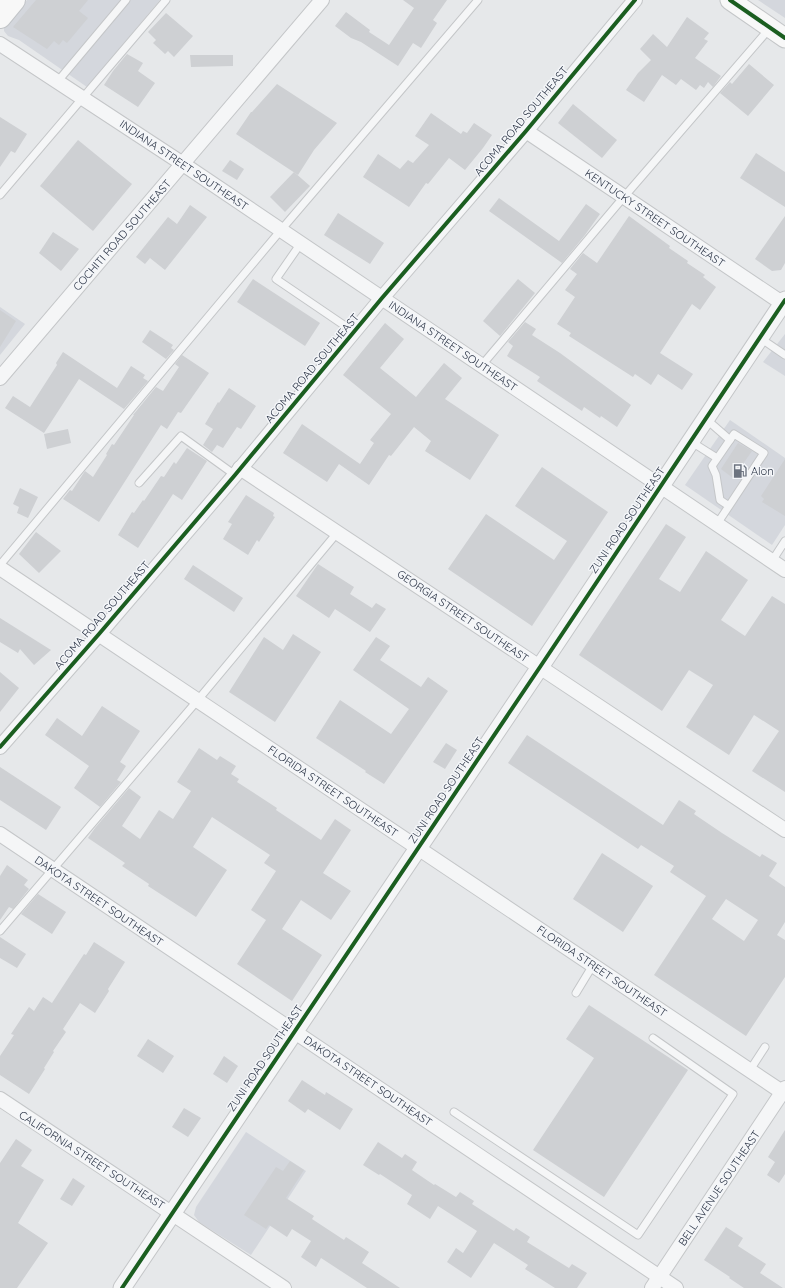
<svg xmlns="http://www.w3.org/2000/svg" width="785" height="1288" font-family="Quicksand,sans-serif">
<rect width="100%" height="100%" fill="#e6e8ea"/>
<!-- built -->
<g fill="#d4d7dd">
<path d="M27 0H160L87 87 19 40 8 36 4 31V28L10 19Z"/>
<path d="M758 0H785V18Z"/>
<path d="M0 307 25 324 0 355Z"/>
<path d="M785 334V376L763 362Z"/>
<path d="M730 420 785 458V525L772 545 685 485Z"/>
<path d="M246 1132 306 1171 251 1255 199 1222 194 1215 196 1207Z"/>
</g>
<!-- building -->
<g fill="#ced0d3" fill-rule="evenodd">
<path d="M36 0H88L79 11 88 18 67 43 63 40 59 45 54 41 47 49 13 27Z"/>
<path d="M403 0H447L433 20 437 23 421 48 413 43 398 66 361 42 351 38 335 26 346 12 370 30 369 32 389 45 414 8Z"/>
<path d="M166 13 193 36 174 57 168 51 165 54 153 43 156 40 148 32Z"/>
<path d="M687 17 709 33 704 39 708 41 695 58 721 76 713 87 708 82 704 88 700 85 696 90 681 79 676 85 662 75 644 102 626 90 638 73 651 60 640 49 653 34 667 47Z"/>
<path d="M127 54 143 63 138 71 155 83 138 107 104 85 113 71Z"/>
<path d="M190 55H233V66L191 67Z"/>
<path d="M749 64 774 85 748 116 720 93 730 82 732 84Z"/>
<path d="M277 84 337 123 314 150 298 175 236 134 251 112H252Z"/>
<path d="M573 104 617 140 602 158 558 123Z"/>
<path d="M431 113 461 134 463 131 467 133 474 123 492 135 483 148 465 170 449 158 428 184 426 183 409 207 363 177 378 154 400 169 408 160 413 163 429 145 415 136Z"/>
<path d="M0 117 27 134 15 153 11 151 0 167Z"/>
<path d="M78 140 132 184 93 231 40 186Z"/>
<path d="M756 153 785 172V207L740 178Z"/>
<path d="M230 160 244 169 237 180 222 171Z"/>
<path d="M294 172 310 186 285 212 270 197Z"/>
<path d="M499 198 559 241 586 204 600 214 585 235 562 263 489 211Z"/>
<path d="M190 205 207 217 165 270 150 258 145 264 136 257 168 217 177 224Z"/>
<path d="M338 213 384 243 370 264 324 235Z"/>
<path d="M629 216 670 246 669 248 688 261 687 263 705 275 703 277 716 287 700 310 692 304 660 353 693 374 682 390 658 374 651 385 635 374 633 377 569 336 571 333 557 324 575 297 565 290 577 274 570 269 583 253 597 263Z"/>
<path d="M785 216V263L781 270 772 271 755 259Z"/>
<path d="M53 232 79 249 61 271 39 253Z"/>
<path d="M253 279 320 323 305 346 237 302Z"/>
<path d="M518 279 535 293 500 336 483 321Z"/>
<path d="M0 310 16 321 0 347Z"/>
<path d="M525 322 536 329 532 335 560 353 631 405 617 427 601 416 600 418 584 407 582 411 537 381 540 377 507 356 513 346 508 342Z"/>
<path d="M385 323 404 339 380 368 416 397 444 363 462 378 445 399 499 435 470 480 425 451 431 441 414 427 391 456 389 455 369 485 339 464 327 482 283 453 302 424 360 464 374 443 370 440 391 414 343 375Z"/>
<path d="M150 330 173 345 171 348 174 350 166 359 142 342Z"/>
<path d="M63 352 117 388 131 366 145 375 143 378 148 381 124 409 79 379 44 433 5 408 13 396 30 407 57 365 56 363Z"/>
<path d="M182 355 209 373 181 413 178 412 167 429 161 425 99 522 63 499 70 490 72 491 85 471 93 477 107 455 106 454 112 444 114 445 134 415H133L156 387 163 391 179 367 175 364Z"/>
<path d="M229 388 256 406 241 429 237 427 223 448 217 445 212 452 203 445 213 429 205 424 218 402 219 403Z"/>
<path d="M68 429 71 443 47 449 44 434Z"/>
<path d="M738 443 752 451 733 478 721 469Z"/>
<path d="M187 448 207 461 182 500 173 494 138 548 118 535 132 512 134 513 143 500 144 501 161 476 164 477 174 462 176 464Z"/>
<path d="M785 459V516L762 502 764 499 761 496Z"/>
<path d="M542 467 608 512 532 626 448 569 486 514 554 560 567 541 515 506Z"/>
<path d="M20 488 38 497 28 518 17 513 19 507 13 504Z"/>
<path d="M246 495 274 513 273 516 275 517 259 542 257 540 248 555 223 539 232 524 228 522Z"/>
<path d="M666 524 686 537 659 579 680 592 706 551 725 564 748 580 721 620 745 636 772 596 785 604V792L752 771 779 731 754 715 729 755 686 727 713 685 689 670 662 711 579 655Z"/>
<path d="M36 532 61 551 39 573 19 554Z"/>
<path d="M318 564 354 587 350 594 372 608 376 603 386 609 370 632 335 609 329 618 296 596Z"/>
<path d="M193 565 243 598 234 612 184 579Z"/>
<path d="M0 618 51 650 34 665 20 649 18 653 0 642Z"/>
<path d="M293 634 321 652 275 722 229 692 264 637 283 650Z"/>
<path d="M376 637 390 646 380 660 421 687 428 677 448 691 384 784 365 772 366 771 316 738 340 700 391 734 409 709 353 670Z"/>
<path d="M0 672 19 688 0 712Z"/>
<path d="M102 706 140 731 120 762 126 766 117 780 121 782 100 807 74 788 89 766 45 735 57 718 82 736Z"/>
<path d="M527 735 663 825 679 800 696 811 694 814 722 833 760 857 762 854 777 863 769 876 785 887V922L777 935 785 940V977L746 1036 654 975 706 896 670 872 674 866 641 845 638 849 508 763ZM726 899 758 920 744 941 712 919Z"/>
<path d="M446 743 457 750 445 769 433 762Z"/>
<path d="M199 748 217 760 220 756 236 766 231 774 239 779 237 782 277 808 276 810 321 840 335 819 351 830 323 873 351 891 331 920 301 900 282 929 322 955 292 1001 237 964 266 920 251 910 276 871 264 863 270 855 212 817 193 847 227 870 196 917 148 886 149 884 122 866 125 863 88 838 95 828 129 788 141 797 122 826 140 839 159 810 173 819 191 791 177 782Z"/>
<path d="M0 767 61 807 46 830 0 800Z"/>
<path d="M602 853 653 886 623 932 573 899Z"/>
<path d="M7 865 28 880 24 885 29 889 13 909 9 907 0 920V876Z"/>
<path d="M38 894 66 912 52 934 21 914Z"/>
<path d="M0 937 26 954 17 968 0 958Z"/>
<path d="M94 942 125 962 108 989 109 991 95 1013 80 1003 63 1029 66 1032 53 1051 54 1052 44 1068 45 1069 29 1094 0 1075V1056L14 1035 11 1034 29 1007 34 1011 43 997 52 1003 84 954 86 955Z"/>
<path d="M589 1005 688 1070 604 1197 533 1150 594 1058 566 1039Z"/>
<path d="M148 1039 174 1056 163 1073 137 1056Z"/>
<path d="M224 1056 238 1066 227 1083 213 1074Z"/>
<path d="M302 1080 325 1095 326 1092 353 1109 340 1130 308 1109 305 1113 288 1101Z"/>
<path d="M184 1108 201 1118 188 1137 172 1127Z"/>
<path d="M785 1130V1174L779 1183 767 1175 775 1162 768 1157Z"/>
<path d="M16 1139 32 1150 21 1166 44 1180 18 1223 48 1243 17 1288H0V1163Z"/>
<path d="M378 1142 402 1158 405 1154 417 1162 412 1170 434 1185 435 1184 456 1197 460 1192 474 1201 472 1204 514 1231 516 1228 530 1237 527 1242 569 1268 572 1264 587 1273 577 1288H555L525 1269 528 1265 494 1243 471 1278 447 1262 456 1248 463 1253 477 1231 438 1206 430 1219 407 1204 412 1195 380 1174 379 1175 363 1165Z"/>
<path d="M290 1161 304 1170 286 1198 314 1216 312 1219 344 1240 346 1237 369 1252 362 1263 400 1288H367L321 1258 316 1267 301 1257 311 1241 292 1229 287 1237 269 1225 266 1229 244 1215 276 1167 283 1171Z"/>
<path d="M73 1178 85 1186 72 1206 60 1199Z"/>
<path d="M726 1227 743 1238 738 1246 766 1264 760 1273 783 1288H744L729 1278 730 1277 704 1260Z"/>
</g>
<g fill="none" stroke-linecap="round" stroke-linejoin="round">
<defs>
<g id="service">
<path d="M58 81 126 0"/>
<path d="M0 195 166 0"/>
<path d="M301 243 276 279 354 332"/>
<path d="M760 338 785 355"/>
<path d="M482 365 617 205 770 28"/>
<path d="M706 419 730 440"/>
<path d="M690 441 717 458"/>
<path d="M139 483 181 436 235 475"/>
<path d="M717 524 729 506 764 453 734 434 712 466 716 475 720 500 729 506"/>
<path d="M772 561 785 541"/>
<path d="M0 565 281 230 478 0"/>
<path d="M0 931 197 701 337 533"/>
<path d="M576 993 593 965"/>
<path d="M750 1070 765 1047"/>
<path d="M454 1112 638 1235 733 1094 653 1038"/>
</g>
<g id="minor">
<path d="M0 44 183 164 785 570"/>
<path d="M526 131 785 305"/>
<path d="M0 378 322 0"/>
<path d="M240 468 785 830"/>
<path d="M0 568 785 1094"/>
<path d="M0 747 99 634 235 475 382 298 526 131 635 0"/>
<path d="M0 834 676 1288"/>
<path d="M0 1099 284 1288"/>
<path d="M652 1288 785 1088"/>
</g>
<path id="tertiary" d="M122 1288 540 667 785 300"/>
<path id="secondary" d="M730 0 785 38"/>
<path id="primary" d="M0 17 14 0"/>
</defs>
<!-- service casing -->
<use href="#service" stroke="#c4c6c8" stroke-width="9"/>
<!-- minor casing -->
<use href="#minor" stroke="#c4c6c8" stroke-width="16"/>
<!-- tertiary casing -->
<use href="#tertiary" stroke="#c4c6c8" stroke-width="19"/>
<!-- secondary casing -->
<use href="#secondary" stroke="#c4c6c8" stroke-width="21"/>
<!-- primary casing -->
<use href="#primary" stroke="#c2c5c8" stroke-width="24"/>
<!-- service -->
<use href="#service" stroke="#f5f6f7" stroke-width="7"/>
<!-- minor -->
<use href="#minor" stroke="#f5f6f7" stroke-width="14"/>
<!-- tertiary -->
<use href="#tertiary" stroke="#f5f6f7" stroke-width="17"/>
<!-- secondary -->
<use href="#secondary" stroke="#f8f8f8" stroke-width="19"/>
<!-- primary -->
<use href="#primary" stroke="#f8f8f8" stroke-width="22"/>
<defs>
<g id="cycleway">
<path d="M730 0 785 38"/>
<path d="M0 747 99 634 235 475 382 298 526 131 635 0"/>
<path d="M122 1288 540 667 785 300"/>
</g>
</defs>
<!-- cycleway casing -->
<use href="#cycleway" stroke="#f4f6f9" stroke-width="6"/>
<!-- cycleway -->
<use href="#cycleway" stroke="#1b5e20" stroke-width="4"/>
</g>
<!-- icons -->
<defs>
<symbol id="fuel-bare" viewBox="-9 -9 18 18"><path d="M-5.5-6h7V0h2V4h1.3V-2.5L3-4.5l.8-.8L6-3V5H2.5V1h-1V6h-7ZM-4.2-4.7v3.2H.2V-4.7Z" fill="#6c737f" stroke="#f4f6f9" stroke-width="2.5" paint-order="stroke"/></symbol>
</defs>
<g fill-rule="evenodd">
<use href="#fuel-bare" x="730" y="461" width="20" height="20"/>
</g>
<g text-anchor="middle" stroke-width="3" stroke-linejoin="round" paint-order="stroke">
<!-- street labels -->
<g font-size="11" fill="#2b3445" stroke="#f4f6f9">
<text transform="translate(521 121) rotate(-50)" y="4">ACOMA ROAD SOUTHEAST</text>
<text transform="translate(184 165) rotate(34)" y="4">INDIANA STREET SOUTHEAST</text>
<text transform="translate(655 218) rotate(34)" y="4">KENTUCKY STREET SOUTHEAST</text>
<text transform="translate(122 235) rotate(-49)" y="4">COCHITI ROAD SOUTHEAST</text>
<text transform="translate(453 346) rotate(34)" y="4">INDIANA STREET SOUTHEAST</text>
<text transform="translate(312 368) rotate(-50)" y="4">ACOMA ROAD SOUTHEAST</text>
<text transform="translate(627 520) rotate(-56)" y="4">ZUNI ROAD SOUTHEAST</text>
<text transform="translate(102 615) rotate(-49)" y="4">ACOMA ROAD SOUTHEAST</text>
<text transform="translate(463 616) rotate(34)" y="4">GEORGIA STREET SOUTHEAST</text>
<text transform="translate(446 790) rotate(-56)" y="4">ZUNI ROAD SOUTHEAST</text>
<text transform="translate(333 791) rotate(34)" y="4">FLORIDA STREET SOUTHEAST</text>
<text transform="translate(99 901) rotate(34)" y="4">DAKOTA STREET SOUTHEAST</text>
<text transform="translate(602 971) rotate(34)" y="4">FLORIDA STREET SOUTHEAST</text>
<text transform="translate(265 1058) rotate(-56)" y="4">ZUNI ROAD SOUTHEAST</text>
<text transform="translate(368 1081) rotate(34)" y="4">DAKOTA STREET SOUTHEAST</text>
<text transform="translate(92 1160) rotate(33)" y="4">CALIFORNIA STREET SOUTHEAST</text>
<text transform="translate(719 1188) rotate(-56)" y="4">BELL AVENUE SOUTHEAST</text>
</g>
<!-- poi labels -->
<g font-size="11" fill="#2b3445" stroke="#f4f6f9" text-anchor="start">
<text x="751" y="475">Alon</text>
</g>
</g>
</svg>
